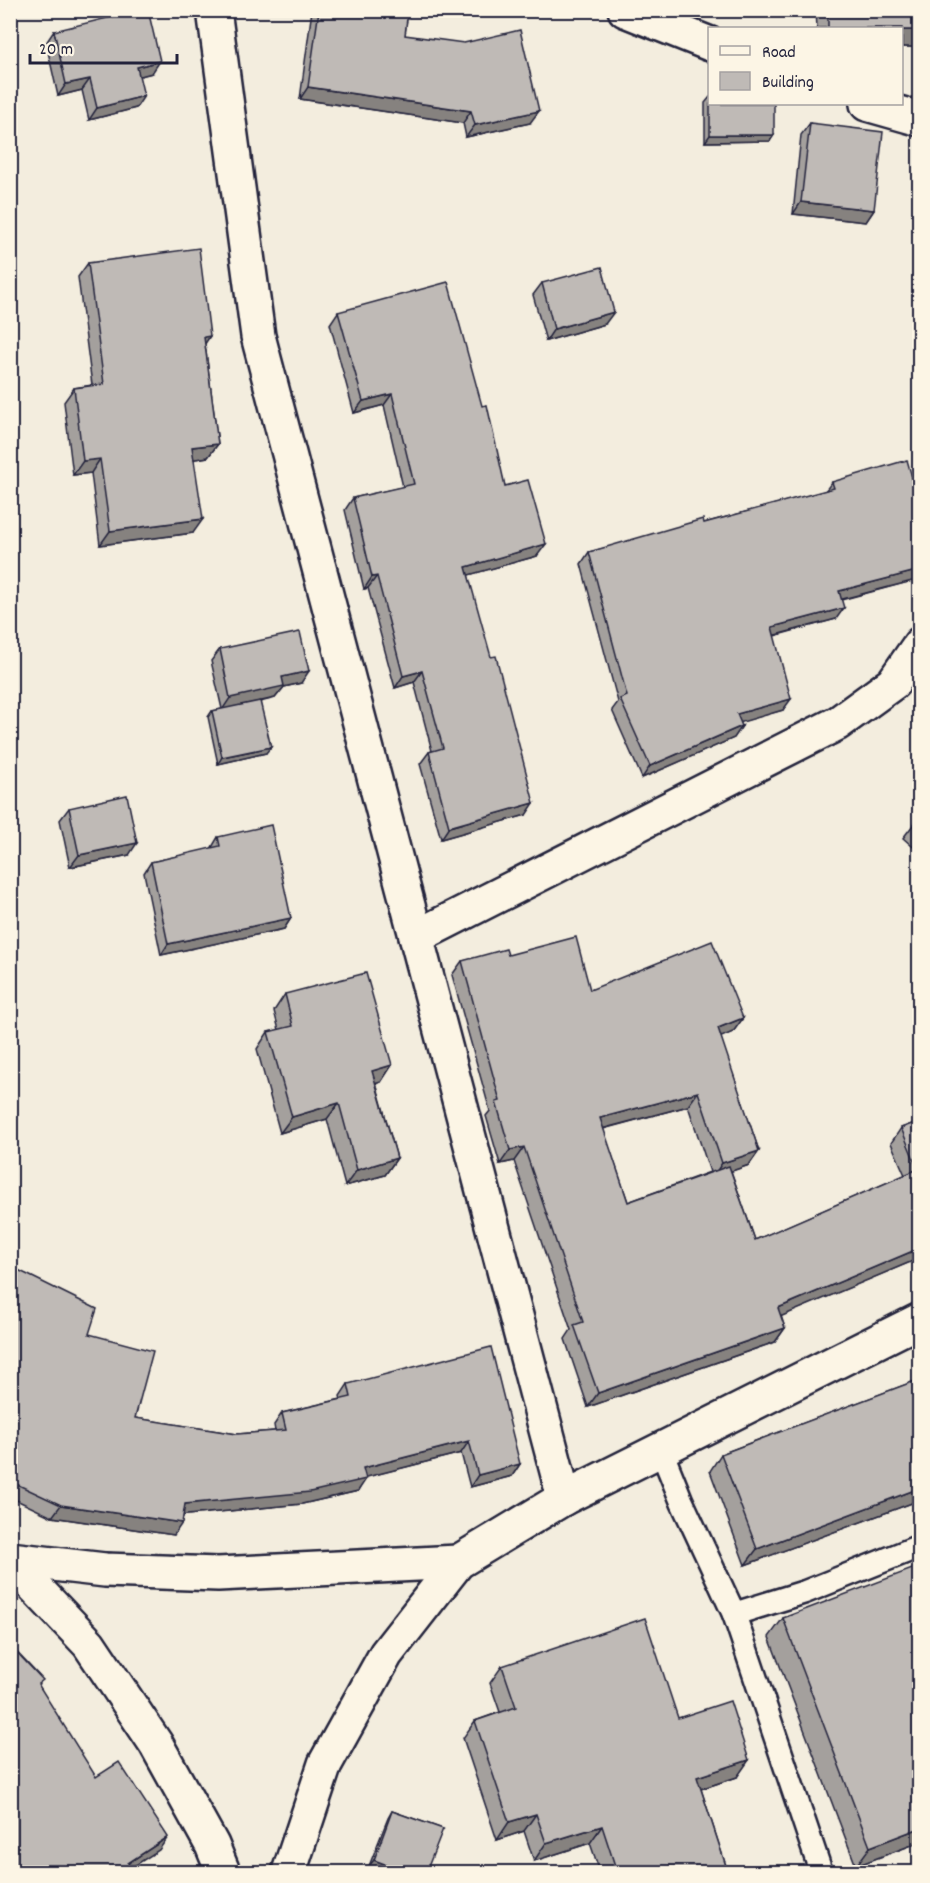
<svg xmlns="http://www.w3.org/2000/svg" width="930" height="1883" font-family="Dekko,sans-serif">
<rect width="100%" height="100%" fill="#f3edde"/>
<filter id="ink" filterUnits="userSpaceOnUse"><feTurbulence type="fractalNoise" baseFrequency=".0167" numOctaves="2"/><feDisplacementMap in="SourceGraphic" scale="12" xChannelSelector="R" yChannelSelector="G"/><feConvolveMatrix kernelMatrix="1 2 1 2 8 2 1 2 1" color-interpolation-filters="sRGB"/></filter>
<g filter="url(#ink)">
<g fill="none" stroke-linecap="round" stroke-linejoin="round">
<defs>
<g id="lane">
<path d="M661 1450 682 1502 734 1614 821 1872"/>
<path d="M734 1614 805 1592 920 1546"/>
</g>
<g id="street">
<path d="M214 10 258 336 564 1498"/>
<path d="M625 10 710 44"/>
<path d="M867 104 920 119"/>
<path d="M416 937 838 723 893 683 920 644"/>
</g>
<g id="secondary">
<path d="M10 1559 105 1570 218 1574 458 1562"/>
<path d="M10 1561 89 1644 156 1744 212 1845 223 1872"/>
<path d="M289 1872 325 1764 386 1654 458 1562 564 1498 920 1320"/>
</g>
</defs>
<!-- lane casing -->
<use href="#lane" stroke="#22223b" stroke-width="27"/>
<!-- street casing -->
<use href="#street" stroke="#22223b" stroke-width="38"/>
<!-- secondary casing -->
<use href="#secondary" stroke="#22223b" stroke-width="38"/>
<!-- lane -->
<use href="#lane" stroke="#fcf5e5" stroke-width="22"/>
<!-- street -->
<use href="#street" stroke="#fcf5e5" stroke-width="33"/>
<!-- secondary -->
<use href="#secondary" stroke="#fcf5e5" stroke-width="33"/>
</g>
<!-- wall -->
<g fill="#a4a09d" stroke="#22223b" stroke-width="1.5" fill-rule="evenodd">
<path d="M312 10H408L405 35 530 123 466 137 463 123 300 99Z"/>
<path d="M816 10H920V47H902V28H817Z"/>
<path d="M54 31 152 73 139 76 136 108 89 120 82 90 58 96 46 43Z"/>
<path d="M710 97 774 135 770 141 705 142V103Z"/>
<path d="M810 123 874 210 866 222 793 214 801 135Z"/>
<path d="M88 263 205 344 218 444 208 457 194 459 193 533 100 545 91 473 73 475 64 402 74 388 92 385 78 277Z"/>
<path d="M542 283 605 324 546 341 533 295Z"/>
<path d="M338 312 482 406 505 486 537 556 468 575 526 815 441 839 420 764 429 752 432 751 414 682 395 688 368 588 364 589 345 510 353 498 403 487 384 405 354 413 330 324Z"/>
<path d="M832 482 920 505V579L841 600 836 619 774 636 783 710 740 722 742 726 734 738 642 778 612 710 618 702 581 564 589 552 704 523 825 491Z"/>
<path d="M220 649 301 683 284 687 275 698 260 702 266 753 218 764 208 717 212 711 222 709 211 661Z"/>
<path d="M69 808 129 855 70 867 60 820Z"/>
<path d="M920 816V853L903 838Z"/>
<path d="M218 837 291 918 284 929 161 955 144 873 151 862 211 849Z"/>
<path d="M920 897V905L916 902Z"/>
<path d="M508 955 590 990 743 1018 733 1032 720 1037 759 1151 749 1165 731 1171 755 1240 905 1175 891 1143 901 1128 920 1121V1258L781 1316 785 1328 775 1342 588 1407 565 1339 571 1330 514 1161 500 1164 486 1116 490 1111 452 975 462 961ZM688 1106 710 1172 628 1202 603 1129Z"/>
<path d="M285 994 392 1065 381 1082 376 1083 397 1158 385 1175 345 1186 327 1119 280 1133 257 1049 268 1032 279 1030 274 1011Z"/>
<path d="M10 1266 89 1334 135 1418 237 1434 275 1431 274 1425 282 1413 341 1399 340 1396 348 1384 520 1464 512 1476 470 1487 461 1453 366 1477 358 1491 302 1504 184 1515 174 1535 52 1517 10 1497Z"/>
<path d="M920 1379V1500L745 1565 710 1471 721 1454Z"/>
<path d="M783 1618 920 1842 856 1866 769 1637Z"/>
<path d="M502 1666 678 1718 737 1777 701 1789 728 1872H600L590 1843 534 1861 524 1831 497 1840 463 1738 475 1721 500 1712 490 1683Z"/>
<path d="M392 1811 443 1829 369 1866 388 1818Z"/>
</g>
<!-- shaded-wall -->
<g fill="#86827f" stroke="#22223b" stroke-width="1.5">
<rect x="902" y="30" width="18" height="17"/>
<path d="M160 61 152 73 129 79 137 67Z"/>
<path d="M90 79 82 90 58 96 66 84Z"/>
<path d="M308 87 471 111 463 123 300 99Z"/>
<path d="M144 96 136 108 89 120 97 108Z"/>
<path d="M539 111 530 123 466 137 475 125Z"/>
<path d="M710 135H774L770 141 705 142Z"/>
<path d="M801 202 874 210 866 222 793 214Z"/>
<path d="M614 312 605 324 546 341 554 329Z"/>
<path d="M210 336 201 350 204 337Z"/>
<path d="M392 394 384 405 354 413 363 401Z"/>
<path d="M218 444 208 457 183 461 192 447Z"/>
<path d="M100 459 91 473 73 475 83 461Z"/>
<path d="M203 519 193 533 100 545 110 531Z"/>
<path d="M546 544 537 556 458 578 466 567Z"/>
<path d="M920 570V579L831 602 839 591Z"/>
<path d="M377 576 368 588 364 589 372 577Z"/>
<path d="M844 608 836 619 764 638 772 627Z"/>
<path d="M309 671 301 683 284 687 275 698 222 710 230 698 282 677Z"/>
<path d="M422 671 414 682 395 688 403 676Z"/>
<path d="M791 699 783 710 729 726 737 714Z"/>
<path d="M742 726 734 738 642 778 650 766Z"/>
<path d="M271 747 266 753 218 764 222 757Z"/>
<path d="M534 803 526 815 441 839 449 827Z"/>
<path d="M137 843 129 855 70 867 79 855Z"/>
<path d="M291 918 284 929 161 955 168 944Z"/>
<path d="M743 1018 733 1032 708 1043 718 1028Z"/>
<path d="M392 1065 381 1082 361 1088 372 1071Z"/>
<path d="M698 1092 688 1106 590 1132 600 1118Z"/>
<path d="M339 1103 327 1119 280 1133 292 1117Z"/>
<path d="M524 1147 514 1161 500 1164 510 1150Z"/>
<path d="M759 1151 749 1165 712 1178 722 1163Z"/>
<path d="M397 1158 385 1175 345 1186 357 1170Z"/>
<path d="M920 1248V1258L768 1322 778 1308Z"/>
<path d="M785 1328 775 1342 588 1407 598 1393Z"/>
<path d="M469 1441 461 1453 355 1480 363 1468Z"/>
<path d="M520 1464 512 1476 470 1487 478 1475Z"/>
<path d="M366 1479 358 1491 302 1504 177 1516 185 1504Z"/>
<path d="M920 1488V1500L745 1565 757 1549Z"/>
<path d="M61 1505 182 1523 174 1535 52 1517Z"/>
<path d="M749 1760 737 1777 685 1794 697 1777Z"/>
<path d="M536 1814 524 1831 497 1840 509 1822Z"/>
<path d="M602 1826 590 1843 534 1861 546 1843Z"/>
<path d="M920 1828V1842L856 1866 870 1847Z"/>
<path d="M168 1837 159 1850 125 1872 128 1863Z"/>
<path d="M374 1860 406 1872H385L369 1866Z"/>
</g>
<!-- building -->
<g fill="#bfbab6" stroke="#22223b" stroke-width="1.5">
<path d="M140 10H148L160 61 137 67 144 96 97 108 90 79 66 84 54 31Z"/>
<path d="M319 10H408L405 35 464 43 520 30 539 111 475 125 471 111 308 87Z"/>
<path d="M828 10H920V30H902V28H828Z"/>
<rect x="710" y="104" width="64" height="31"/>
<path d="M810 123 883 132 874 210 801 202Z"/>
<path d="M199 248 210 336 204 337 218 444 192 447 203 519 110 531 100 459 83 461 74 388 104 384 88 263Z"/>
<path d="M602 267 614 312 554 329 542 283Z"/>
<path d="M448 282 482 406 487 405 505 486 528 480 546 544 466 567 491 657 496 656 534 803 449 827 429 752 443 748 422 671 403 676 377 576 372 577 353 498 414 484 392 394 363 401 338 312Z"/>
<path d="M907 460 920 505V570L839 591 844 608 772 627 791 699 737 714 742 726 650 766 620 699 627 696 589 552 703 519 704 523 834 488 832 482Z"/>
<path d="M300 632 309 671 282 677 284 686 230 698 220 649Z"/>
<path d="M260 701 271 747 222 757 212 711Z"/>
<path d="M127 795 137 843 79 855 69 808Z"/>
<path d="M920 816V830L913 824Z"/>
<path d="M271 825 291 918 168 944 151 862 220 846 218 837Z"/>
<path d="M576 937 590 990 712 941 743 1018 718 1028 759 1151 722 1163 698 1092 600 1118 628 1202 729 1166 755 1240 918 1169 901 1128 920 1121V1248L778 1308 785 1328 598 1393 574 1325 583 1322 524 1147 510 1150 496 1102 500 1101 462 961 506 949 508 955Z"/>
<path d="M366 973 392 1065 372 1071 397 1158 357 1170 339 1103 292 1117 268 1032 293 1026 285 994Z"/>
<path d="M10 1266 97 1309 89 1334 153 1351 135 1418 237 1434 286 1430 282 1413 351 1397 348 1384 491 1347 520 1464 478 1475 469 1441 363 1468 366 1479 310 1492 185 1504 182 1523 61 1505 10 1481Z"/>
<path d="M920 1379V1488L757 1549 721 1454Z"/>
<path d="M920 1566V1828L870 1847 783 1618Z"/>
<path d="M645 1618 678 1718 730 1701 749 1760 697 1777 728 1872H617L602 1826 546 1843 536 1814 509 1822 475 1721 516 1707 502 1666Z"/>
<path d="M10 1645 43 1680 38 1684 96 1777 119 1762 168 1837 128 1863 132 1872H10Z"/>
<path d="M392 1811 443 1829 426 1872H406L374 1860Z"/>
</g>
</g>
<!-- margin -->
<rect width="930" height="1883" fill="none" stroke="#fcf5e5" stroke-width="36"/>
<rect x="18" y="18" width="894" height="1847" fill="none" stroke="#22223b" stroke-width="2" filter="url(#ink)"/>
<!-- legend -->
<rect x="708" y="27" width="195" height="78" fill="#fcf5e5" stroke="#a5a1a1" stroke-width="1.5"/>
<rect x="720" y="46" width="30" height="9" fill="#fcf5e5" stroke="#a5a1a1" stroke-width="1.5"/>
<text x="762" y="57" font-size="18" fill="#22223b">Road</text>
<rect x="720" y="72" width="30" height="18" fill="#bfbab6" stroke="#a5a1a1" stroke-width="1.5"/>
<text x="762" y="87" font-size="18" fill="#22223b">Building</text>
<!-- scale -->
<path d="M30 54v9h147v-9" fill="none" stroke="#22223b" stroke-width="3"/>
<text x="39" y="54" font-size="18" fill="#22223b" stroke="#fcf5e5" stroke-width="4.5" paint-order="stroke">20 m</text>
</svg>
